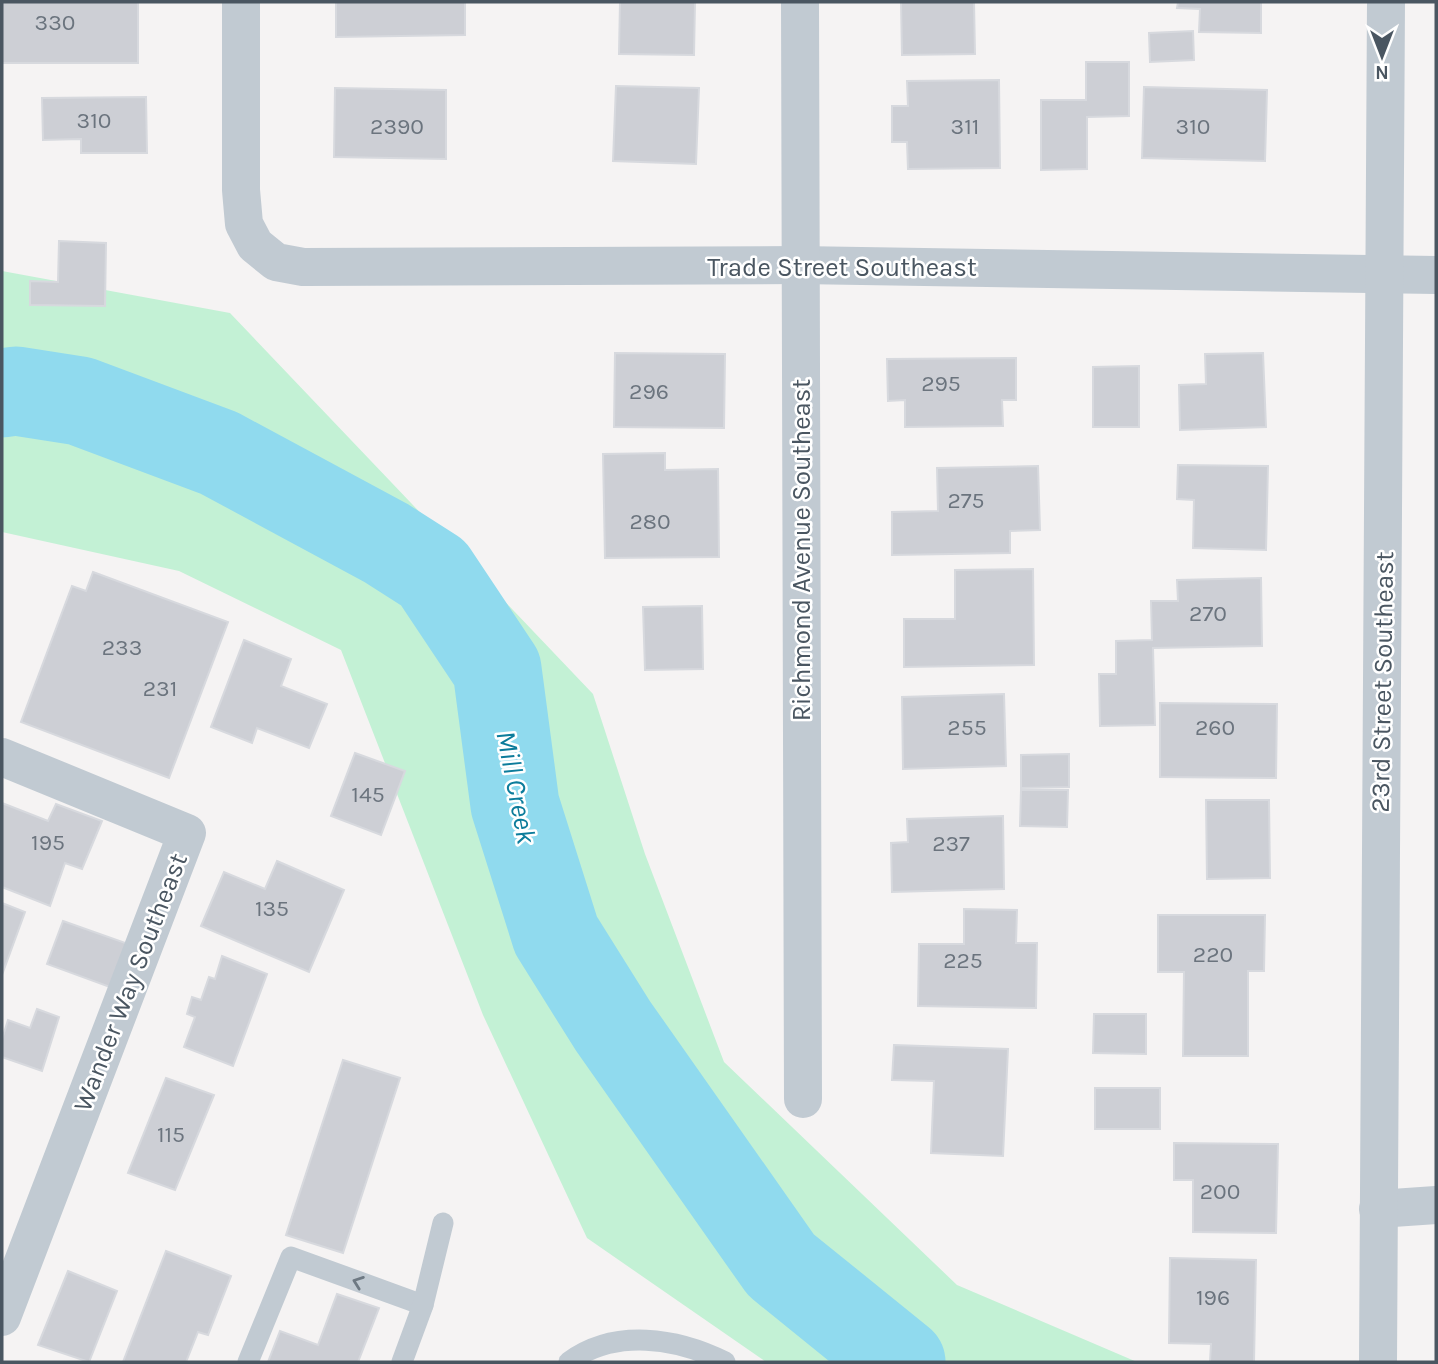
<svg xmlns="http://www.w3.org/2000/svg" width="1438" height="1364" font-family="Karla,sans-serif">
<rect width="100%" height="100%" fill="#f5f3f3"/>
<!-- green -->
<path fill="#c3f1d5" d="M2 271 230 313 593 694 645 854 724 1062 957 1285 1137 1362H766L587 1238 483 1015 341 650 179 571 2 532Z"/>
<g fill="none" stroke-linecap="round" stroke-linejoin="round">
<!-- river -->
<path stroke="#90daee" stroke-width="89" d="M2 393 16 391 80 401 219 453 386 543 433 573 497 669 515 805 556 935 613 1026 781 1265 901 1362"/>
</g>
<!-- building -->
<g fill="#cdcfd5" stroke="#d7d9de" stroke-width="2">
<rect x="2" y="2" width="136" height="61"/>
<path d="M336 2H465V35L336 37Z"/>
<path d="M620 2H695L694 55 619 54Z"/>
<path d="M901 2H974L975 54 902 55Z"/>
<path d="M1178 2H1261V33L1199 32 1200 9 1177 8Z"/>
<path d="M1193 31 1194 60 1150 62 1149 33Z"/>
<path d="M1086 62H1129V116L1087 117V169L1041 170V100H1086Z"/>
<path d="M999 80 1000 168 908 169 907 142H892V106H908L907 81Z"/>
<path d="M616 86 699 88 696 164 613 161Z"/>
<path d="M1144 87 1267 90 1265 161 1142 158Z"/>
<path d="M335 88 446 90V159L334 157Z"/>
<path d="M146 97 147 153H81V139L43 140 42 98Z"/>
<path d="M59 241 106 243 105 306 30 305V281L58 282Z"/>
<path d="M615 353 725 354 724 428 614 427Z"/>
<path d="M1263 353 1266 427 1180 430 1179 385 1206 384 1205 354Z"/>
<path d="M1016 358V400H1002L1003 426 905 427V400L888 401 887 359Z"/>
<path d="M1139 366V427H1093V367Z"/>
<path d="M665 453V470L718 469 719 557 605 558 603 454Z"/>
<path d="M1178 465 1268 466 1266 550 1193 548 1194 500 1177 499Z"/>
<path d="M1038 466 1040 530 1010 531V553L892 555V512L938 511 937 468Z"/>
<path d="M1033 569 1034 665 904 667V619H955V570Z"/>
<path d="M93 572 228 622 169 778 21 722 72 586 86 591Z"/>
<path d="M1261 578 1262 646 1153 648 1155 725 1100 726 1099 674H1116V641L1152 640 1151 601H1178L1177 580Z"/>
<path d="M702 606 703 669 645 670 643 607Z"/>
<path d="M244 640 291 659 281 686 327 704 309 748 257 728 252 743 211 727Z"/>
<path d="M1004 694 1006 766 903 769 902 697Z"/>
<path d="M1160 703 1277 704 1276 778 1160 777Z"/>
<path d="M355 753 405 771 381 835 331 816Z"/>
<path d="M1069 754V787L1021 788V755Z"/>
<path d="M1021 790H1068L1067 827 1020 826Z"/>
<path d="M1206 800H1269L1270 878 1207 879Z"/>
<path d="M2 803 48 821 56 804 102 821 82 869 65 863 50 906 2 887Z"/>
<path d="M1003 816 1004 889 892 892 891 843 908 842 907 819Z"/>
<path d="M277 861 344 890 309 972 201 926 224 872 265 889Z"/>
<path d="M2 903 25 912 2 975Z"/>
<path d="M964 909 1017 910 1016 943H1037L1036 1008 918 1006 919 944H964Z"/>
<path d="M1158 915H1265L1264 971H1248V1056H1183L1184 972H1158Z"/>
<path d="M63 921 134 946 118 990 47 964Z"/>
<path d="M222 956 267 974 233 1066 184 1047 195 1017 187 1014 192 997 201 1000 209 977 215 979Z"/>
<path d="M37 1009 59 1017 42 1071 2 1057V1039L8 1020 30 1028Z"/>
<path d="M1094 1014H1146V1054L1093 1053Z"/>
<path d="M894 1045 1008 1049 1003 1156 931 1153 934 1081 892 1080Z"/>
<path d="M343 1060 400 1078 343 1253 286 1235Z"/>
<path d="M166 1078 214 1095 175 1190 128 1173Z"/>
<rect x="1095" y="1088" width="65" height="41"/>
<path d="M1174 1143 1278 1144 1276 1233 1193 1232V1180H1174Z"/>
<path d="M166 1251 231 1276 208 1335 198 1332 186 1362H123Z"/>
<path d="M1170 1258 1256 1260 1254 1362H1210L1211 1344 1169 1343Z"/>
<path d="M68 1271 117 1291 89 1362 38 1345Z"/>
<path d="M337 1294 379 1308 358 1362H268L280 1331 318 1345Z"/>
</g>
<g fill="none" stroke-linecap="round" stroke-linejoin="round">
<!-- lane -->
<g stroke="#c1cad2" stroke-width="21">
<path d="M248 1362 291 1257 423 1305"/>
<path d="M402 1362 423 1305 443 1223"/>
<path d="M569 1362C615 1328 677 1338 725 1362"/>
</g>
<!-- street -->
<g stroke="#c1cad2" stroke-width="38">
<path d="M241 2V190L244 224 255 245 276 262 303 267 799 265 1436 275"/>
<path d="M800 2 803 1099"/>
<path d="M2 757 187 833 2 1317"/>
<path d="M1378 1209 1436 1205"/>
<path d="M1378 1362 1386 2"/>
</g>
</g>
<!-- one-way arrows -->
<defs><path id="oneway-chevron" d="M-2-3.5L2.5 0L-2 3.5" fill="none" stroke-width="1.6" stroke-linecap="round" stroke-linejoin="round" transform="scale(1.75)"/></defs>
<use stroke="#6e7983" href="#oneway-chevron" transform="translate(358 1282) rotate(-160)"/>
<g text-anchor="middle" stroke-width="5" stroke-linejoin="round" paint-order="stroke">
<!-- number labels -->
<g font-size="23" fill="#6b747e">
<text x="55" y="30">330</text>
<text x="94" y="128">310</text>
<text x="397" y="134">2390</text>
<text x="965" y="134">311</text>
<text x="1193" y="134">310</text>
<text x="941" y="391">295</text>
<text x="649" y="399">296</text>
<text x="966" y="508">275</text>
<text x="650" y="529">280</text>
<text x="1208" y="621">270</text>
<text x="122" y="655">233</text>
<text x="160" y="696">231</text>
<text x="967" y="735">255</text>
<text x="1215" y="735">260</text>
<text x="368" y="802">145</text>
<text x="48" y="850">195</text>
<text x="951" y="851">237</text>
<text x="272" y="916">135</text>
<text x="1213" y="962">220</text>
<text x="963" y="968">225</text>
<text x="171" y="1142">115</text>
<text x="1220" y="1199">200</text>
<text x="1213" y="1305">196</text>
</g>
<!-- street labels -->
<g font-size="26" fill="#4a5661" stroke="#fff">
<text x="842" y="276">Trade Street Southeast</text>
<text transform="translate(801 550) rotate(-90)" y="9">Richmond Avenue Southeast</text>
<text transform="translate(1382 682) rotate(-89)" y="9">23rd Street Southeast</text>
<text transform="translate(130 982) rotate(-69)" y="9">Wander Way Southeast</text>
</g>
<!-- water labels -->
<g font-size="28" font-style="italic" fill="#0c7c9b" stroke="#fff">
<text transform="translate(517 787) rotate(79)" y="10">Mill Creek</text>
</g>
</g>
<!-- border -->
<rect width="1438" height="1364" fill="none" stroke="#4a5661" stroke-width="7"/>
<!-- north arrow -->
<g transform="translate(1382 56) rotate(180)" stroke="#ffffff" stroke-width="5" paint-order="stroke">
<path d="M0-5L12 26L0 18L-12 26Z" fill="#4a5661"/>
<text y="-10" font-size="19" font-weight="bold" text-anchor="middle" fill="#4a5661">N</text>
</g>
</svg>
